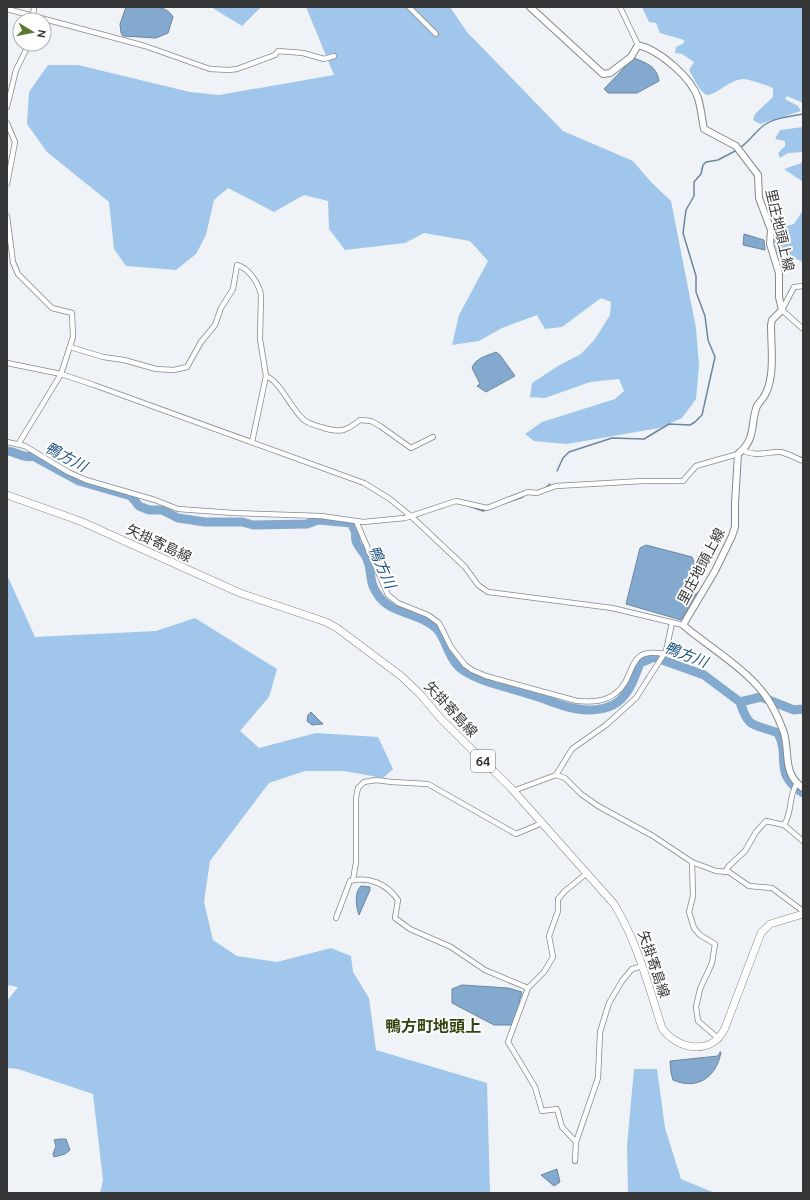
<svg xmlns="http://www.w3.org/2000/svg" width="810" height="1200" font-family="Ubuntu,'Noto Sans JP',sans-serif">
<rect width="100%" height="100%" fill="#eff3f8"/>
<!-- forest -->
<g fill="#a0c6eb">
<path d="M211 7H261L242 26Z"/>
<path d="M306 7H450L467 32 563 131 633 161 651 182 671 201 696 328 699 366 696 399 682 418 659 428 567 444 534 441 525 434 542 422 615 399 624 391 619 379 590 382 545 398 530 397 532 383 558 366 581 354 595 339 610 315 611 302 601 298 562 327 545 329 537 315 502 328 479 341 452 345 459 315 488 261 470 241 424 233 405 243 345 250 329 229 328 201 304 195 274 212 228 188 214 200 206 235 196 254 176 270 126 266 114 249 109 202 47 152 27 124 29 92 48 65H78L190 92 219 95 334 75Z"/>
<path d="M642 7H803V103L787 96 785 99 798 106 801 111 760 124 753 120 755 114 773 97V88C765 85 752 80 744 79 730 79 715 96 707 95 700 93 693 76 689 70L694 62 682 54 675 53 676 47 684 43V40L660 33 656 23 649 22Z"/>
<path d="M803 127V152L788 153 780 158 778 153 785 146V141L775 139 780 130Z"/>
<path d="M803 162V182L784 169 801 163Z"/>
<path d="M803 210V262L785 254 777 253 773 237 777 229 794 224Z"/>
<path d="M7 575 35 637 156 631 195 618 277 669 269 697 240 731 259 748 316 733 378 737 393 769 383 778 344 771H305L269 783 210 861 204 902 213 940 237 956 277 962 331 948 351 956 353 972 369 998 376 1050 487 1083 490 1193H100L103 1180 93 1094 18 1069 7 1068V1001L18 987 7 985Z"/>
<path d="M634 1069H657L665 1128 681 1179 715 1193H628L627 1146Z"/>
</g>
<!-- water -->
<g fill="#84a9ce" stroke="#6c86a1">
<path d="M126 7C140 7 165 2 173 17L168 33 156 38 123 36 121 33 120 24Z"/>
<path d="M634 58C646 63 657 66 659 81L637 93H608L604 89 626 66V63Z"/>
<path d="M744 234 764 240 765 250 743 245Z"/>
<path d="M496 352 500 355 515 376 486 392 477 386 480 384 472 368C475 358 487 356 496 352Z"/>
<path d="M646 545 692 557 698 571 695 595 701 589 681 620 626 604 640 548Z"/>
<path d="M311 712 323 724 312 725 307 721 308 715Z"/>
<path d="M361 886 370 887V890L359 915C356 907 354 892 361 886Z"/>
<path d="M462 985 508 988 522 992 519 1002 521 1003 512 1025H494L452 1003V989Z"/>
<path d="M720 1052H721C717 1076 698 1091 673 1080L671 1073 670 1061 718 1056Z"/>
<path d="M60 1139H66L70 1150 65 1154 54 1157 53 1154 56 1146 54 1140Z"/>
<path d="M557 1169 560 1182 554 1186 541 1175Z"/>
</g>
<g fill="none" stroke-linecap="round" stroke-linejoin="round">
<!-- stream -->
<g stroke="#6c86a1" stroke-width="1.5">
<path d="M740 148C750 141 755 132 763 126 773 118 791 116 803 114"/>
<path d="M557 471 563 458 569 452 612 438 644 439 669 424 690 425 695 422 702 415 715 357 708 340 705 316 696 292V276L683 233 686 210 694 196V182L701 174 703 165 706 162 718 160 737 150"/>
<path d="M545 488 550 484"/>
<path d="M469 506 483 511 523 497"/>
<path d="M414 517 423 514"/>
<path d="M351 523H356"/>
</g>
<!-- river -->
<g stroke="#84a9ce" stroke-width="9">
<path d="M7 451C17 452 24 459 33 456L79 481 131 496 139 506 149 510H162L178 518 205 522H242L253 525 307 524 318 520 351 523 356 533C353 546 365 550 368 562 371 570 370 578 373 586 386 617 413 608 436 628 446 637 447 656 459 667 474 681 512 688 532 695 547 699 561 707 578 709 589 711 603 710 613 705 629 697 634 678 640 663L654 657 704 675 740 702"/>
<path d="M740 702C749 730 753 723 778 733 791 757 772 773 803 793"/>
<path d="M740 702 761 697 794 710 803 709"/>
</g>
<defs>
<g id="street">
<path d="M409 7 436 34"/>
<path d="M620 7 638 45"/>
<path d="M7 9 145 46 210 69 229 70 237 69 275 55 278 51 303 53 324 59 334 56"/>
<path d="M33 16 34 7"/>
<path d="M7 107 16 70 29 44"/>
<path d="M7 123 15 142 7 184"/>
<path d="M7 216 13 262 18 274 52 308 72 313 73 337 61 374 19 443"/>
<path d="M802 328 782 310 794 287 803 286"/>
<path d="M70 347 103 357 124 360 156 369 174 370 187 367 201 342 215 325 221 308 233 289 237 265C249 268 259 284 261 295L260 339 266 376 252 442"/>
<path d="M7 363 61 374 94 385 364 483 390 499 412 517 465 567 478 585 488 592 612 608 683 625"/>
<path d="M266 376C280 381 291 409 304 420 309 424 317 426 324 428 341 433 346 431 360 420L371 421 380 426 411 448 433 437"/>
<path d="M7 442 25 446 68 472 86 480 155 500 178 509 234 513 321 516 363 522 405 518 456 501 487 508 528 492 537 493 556 486 643 481H683L696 466 738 454"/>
<path d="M743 450C756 458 768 451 781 452 789 454 796 458 803 461"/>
<path d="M356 521 388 595 398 603 428 615 439 623 451 647 465 665 472 670 486 676 577 701C591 702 605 702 616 693 637 677 625 646 664 654"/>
<path d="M556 775 565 778 581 794 598 806 653 836 692 862 716 871 729 872 749 886 772 888 803 911"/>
<path d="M513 791 556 775 572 749 606 725 636 698 666 651 672 623"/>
<path d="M784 825C793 811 788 797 797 783"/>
<path d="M692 862 693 896 689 912 694 928 700 935 715 944 712 963 700 989 696 1007 698 1021 719 1039"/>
<path d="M725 872 729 866 745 851 756 832 766 821 784 825 803 841"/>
<path d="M353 880 356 862V798L358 788 364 782 376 780 392 782 428 784 516 834 542 823"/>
<path d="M336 918 350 881C369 876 387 884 398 900L395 918 410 929 451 947 485 970 528 988"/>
<path d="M576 1142 598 1078 600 1032 609 1003 622 981 632 969 643 966"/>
<path d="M575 1161 576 1142 562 1127 557 1109 542 1111 535 1087 508 1042 528 988 544 972 553 957 549 936 558 911V899L565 891 587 873"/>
</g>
<path id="secondary" d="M530 7 603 74 610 73 631 57 638 45C659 50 691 77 698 98 701 108 702 119 704 129L736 146 758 175 759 198 771 230 770 244 779 273V297L782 310 772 320 771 325C771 346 775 374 766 393 764 398 760 401 757 406 750 423 757 439 738 454L735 503V527L732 536 715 571 683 625C712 650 757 674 774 710 778 717 781 725 784 733 790 754 782 773 803 788"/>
<path id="primary" d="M7 495 80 521 240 593 326 622 337 628 401 676 420 694 441 719 511 788 614 904C638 943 648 985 662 1028 677 1050 712 1056 725 1028L761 933 770 924 803 914"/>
</defs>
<!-- street casing -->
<use href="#street" stroke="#85898d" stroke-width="6"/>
<!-- secondary casing -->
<use href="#secondary" stroke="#85898d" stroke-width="8"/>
<!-- primary casing -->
<use href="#primary" stroke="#85898d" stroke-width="8"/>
<!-- street -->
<use href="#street" stroke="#fff" stroke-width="4.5"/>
<!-- secondary -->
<use href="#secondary" stroke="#fff" stroke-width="6"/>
<!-- primary -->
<use href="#primary" stroke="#fff" stroke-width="7"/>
</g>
<g text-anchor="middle" stroke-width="4" stroke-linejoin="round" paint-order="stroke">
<!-- shield labels -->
<rect fill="#fff" stroke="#717274" stroke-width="1" x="471" y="750" width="24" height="22" rx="3"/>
<g font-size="13" font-weight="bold" fill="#343638">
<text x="483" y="766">64</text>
</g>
<!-- street labels -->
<g font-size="14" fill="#343638" stroke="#fff">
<text transform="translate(780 230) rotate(77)" y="5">里庄地頭上線</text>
<text transform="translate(159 543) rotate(25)" y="5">矢掛寄島線</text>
<text transform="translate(701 566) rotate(-62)" y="5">里庄地頭上線</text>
<text transform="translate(451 709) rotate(47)" y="5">矢掛寄島線</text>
<text transform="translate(654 964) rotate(71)" y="5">矢掛寄島線</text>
</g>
<!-- water labels -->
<g font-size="15" font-style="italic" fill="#1b5281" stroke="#fff">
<text transform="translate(66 457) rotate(28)" y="5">鴨方川</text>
<text transform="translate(382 567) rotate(66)" y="5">鴨方川</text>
<text transform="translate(686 655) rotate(21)" y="5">鴨方川</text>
</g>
<!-- quarter labels -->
<g font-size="16" font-weight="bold" fill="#304410" stroke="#fff">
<text x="433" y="1032">鴨方町地頭上</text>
</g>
</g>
<!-- border -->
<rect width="810" height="1200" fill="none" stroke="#343638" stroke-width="16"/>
<!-- north arrow -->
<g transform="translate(32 32) rotate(100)"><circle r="19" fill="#ffffff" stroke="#aeafaf"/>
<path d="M0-3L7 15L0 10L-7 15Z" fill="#5a782e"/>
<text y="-6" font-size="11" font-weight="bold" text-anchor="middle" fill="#343638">N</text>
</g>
</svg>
